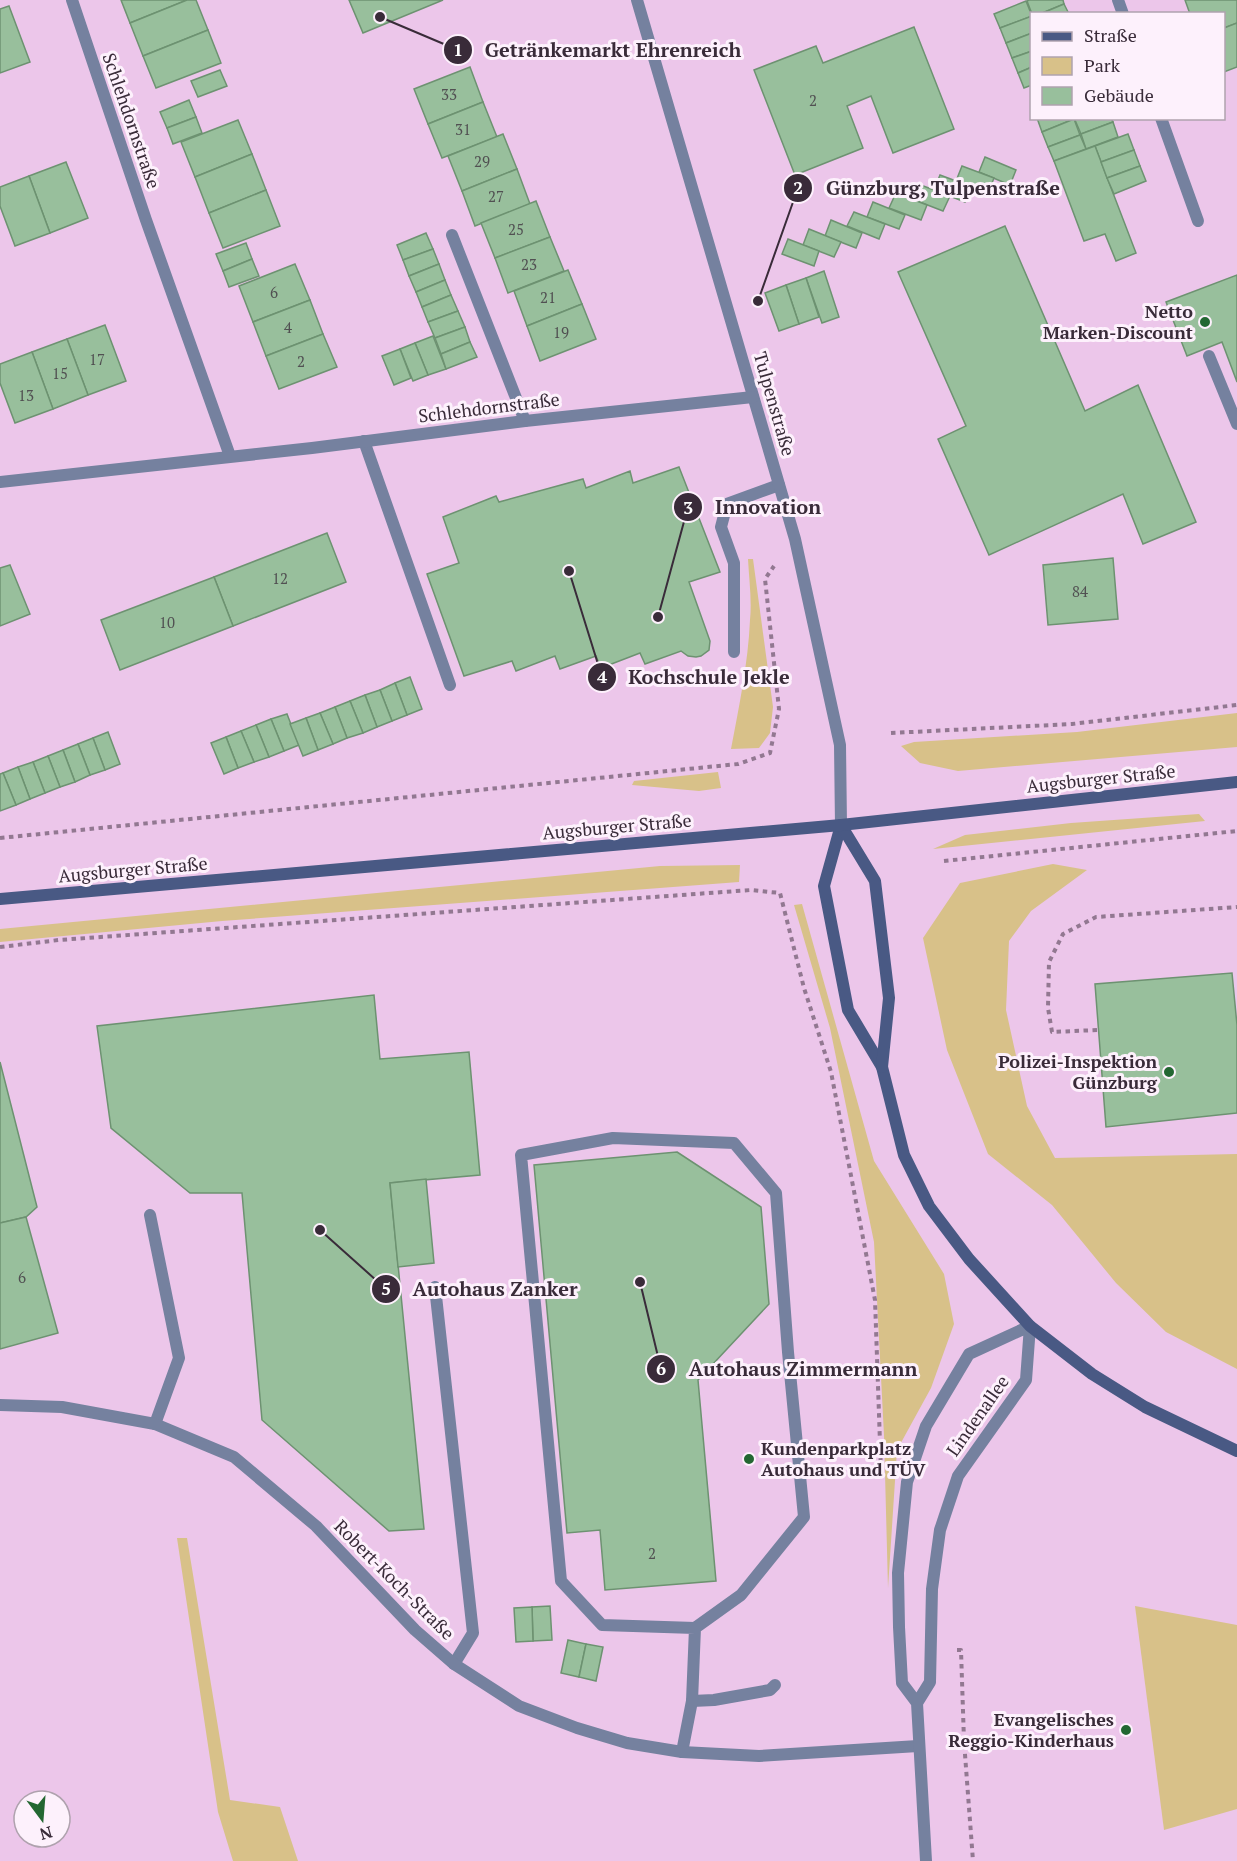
<svg xmlns="http://www.w3.org/2000/svg" width="1237" height="1861" font-family="'PT Serif',serif">
<rect width="100%" height="100%" fill="#ecc6ea"/>
<!-- green -->
<g fill="#d8c189">
<path d="M748 559H753L773 707 770 733 759 748 731 749C739 706 748 664 750 620 752 600 749 579 748 559Z"/>
<path d="M1237 713V747L958 771 920 763 901 746 914 742 1077 732Z"/>
<path d="M718 772 721 788 699 791 632 785 634 781Z"/>
<path d="M1199 814 1205 821 933 849 965 835 1071 823Z"/>
<path d="M1053 864 1087 870 1031 911 1009 941 1006 1010 1027 1106 1055 1158 1237 1154V1369L1166 1332 1116 1283 1052 1205 988 1154 947 1050 923 938 960 883Z"/>
<path d="M740 865 739 882 222 921 0 942V929L660 866Z"/>
<path d="M802 904 874 1161 944 1274 954 1324 931 1388 897 1450 888 1588 884 1435 874 1242 830 1028 794 905Z"/>
<path d="M177 1538H187L230 1800 280 1807 298 1861H233L218 1812Z"/>
<path d="M1135 1606 1237 1625V1809L1164 1830Z"/>
</g>
<!-- building -->
<g fill="#98bf9c" stroke="#6d9271" stroke-width="1.5">
<path d="M121 0H187L130 23Z"/>
<path d="M187 0H196L208 30 143 56 130 23Z"/>
<path d="M349 0H443L363 33Z"/>
<path d="M1029 0H1063L1064 4 1040 14H1032L1027 1Z"/>
<path d="M1185 0H1237V23L1224 28V14H1190Z"/>
<path d="M1026 1 1032 16 1000 28 994 14Z"/>
<path d="M1064 4 1069 14H1040Z"/>
<path d="M9 6 30 62 0 73V9Z"/>
<path d="M1032 16V33L1006 43 1000 28Z"/>
<path d="M1237 23V67L1224 72V28Z"/>
<path d="M914 27 954 129 893 153 871 96 847 106 863 148 795 175 754 70 816 46 823 63Z"/>
<path d="M208 30 221 63 156 88 143 56Z"/>
<path d="M1032 33V51L1012 58 1006 43Z"/>
<path d="M1032 51V67L1018 73 1012 58Z"/>
<path d="M470 67 483 102 428 124 414 89Z"/>
<path d="M1032 67V85L1024 88 1018 73Z"/>
<path d="M220 70 227 86 198 97 191 81Z"/>
<path d="M189 100 196 117 167 128 160 112Z"/>
<path d="M483 102 497 137 442 158 428 124Z"/>
<path d="M196 117 202 133 173 144 167 128Z"/>
<path d="M1037 118H1073L1074 119 1042 132Z"/>
<path d="M1078 118H1111L1113 122 1081 134 1075 120Z"/>
<path d="M1074 119 1080 135 1048 147 1042 132Z"/>
<path d="M238 120 252 154 195 177 181 142Z"/>
<path d="M1113 122 1118 137 1086 149 1081 134Z"/>
<path d="M503 134 517 169 462 191 448 156Z"/>
<path d="M1128 134 1134 150 1101 162 1095 146Z"/>
<path d="M1080 135 1086 149 1054 161 1048 147Z"/>
<path d="M1095 146 1136 253 1116 261 1105 234 1084 241 1054 161Z"/>
<path d="M1134 150 1140 166 1107 178 1101 162Z"/>
<path d="M252 154 266 190 209 213 195 177Z"/>
<path d="M985 157 1016 170 1010 185 979 172Z"/>
<path d="M66 162 88 218 50 233 29 176Z"/>
<path d="M962 166 994 178 988 193 956 181Z"/>
<path d="M1140 166 1146 181 1114 194 1107 178Z"/>
<path d="M517 169 530 204 475 226 462 191Z"/>
<path d="M940 175 972 187 965 202 934 190Z"/>
<path d="M29 176 50 233 15 246 0 206V187Z"/>
<path d="M918 184 950 196 943 211 912 199Z"/>
<path d="M266 190 280 226 223 248 209 213Z"/>
<path d="M896 193 927 205 921 220 889 208Z"/>
<path d="M536 201 550 237 495 258 481 223Z"/>
<path d="M873 202 905 215 899 229 867 217Z"/>
<path d="M854 212 885 224 879 239 847 226Z"/>
<path d="M831 220 862 233 856 248 825 236Z"/>
<path d="M1005 226 1085 411 1138 385 1196 522 1143 544 1123 494 989 555 938 439 966 426 898 272Z"/>
<path d="M809 229 841 242 834 257 803 245Z"/>
<path d="M426 233 433 249 403 260 397 245Z"/>
<path d="M550 237 564 271 508 293 495 258Z"/>
<path d="M788 239 819 251 814 266 782 254Z"/>
<path d="M246 243 252 259 223 271 216 254Z"/>
<path d="M433 249 439 264 409 276 403 260Z"/>
<path d="M252 259 259 276 229 287 223 271Z"/>
<path d="M295 264 310 300 253 322 239 286Z"/>
<path d="M439 264 445 280 416 292 409 276Z"/>
<path d="M568 270 582 304 527 326 514 291Z"/>
<path d="M824 271 839 317 822 323 806 278Z"/>
<path d="M1237 275V382L1222 342 1187 356 1166 302Z"/>
<path d="M806 278 819 317 799 324 786 285Z"/>
<path d="M445 280 451 295 422 307 416 292Z"/>
<path d="M786 285 799 324 779 331 765 293Z"/>
<path d="M451 295 458 311 428 322 422 307Z"/>
<path d="M310 300 323 334 266 356 253 322Z"/>
<path d="M582 304 596 339 540 361 527 326Z"/>
<path d="M458 311 465 327 435 338 428 322Z"/>
<path d="M105 325 126 381 88 395 67 339Z"/>
<path d="M465 327 470 342 441 354 435 338Z"/>
<path d="M323 334 337 367 279 389 266 356Z"/>
<path d="M433 336 446 369 428 375 415 343Z"/>
<path d="M67 339 88 395 53 409 32 352Z"/>
<path d="M470 342 477 357 446 369 441 354Z"/>
<path d="M415 343 428 375 413 381 400 349Z"/>
<path d="M400 349 411 378 394 385 382 356Z"/>
<path d="M32 352 53 409 15 423 0 383V364Z"/>
<path d="M679 467 720 572 689 582 710 641 709 650 701 656 696 657 688 656 681 651 645 664 640 653 601 668 596 656 560 669 555 656 516 671 512 661 464 676 427 574 459 563 443 517 496 496 499 502 583 479 586 488 630 471 633 483Z"/>
<path d="M327 533 346 582 233 626 214 577Z"/>
<path d="M1113 558 1118 619 1048 625 1043 565Z"/>
<path d="M10 565 30 614 0 626V568Z"/>
<path d="M214 577 233 626 120 670 101 620Z"/>
<path d="M410 677 422 709 407 715 395 683Z"/>
<path d="M395 683 407 715 392 721 380 690Z"/>
<path d="M380 690 392 721 377 727 365 695Z"/>
<path d="M365 695 377 727 363 733 350 701Z"/>
<path d="M350 701 363 733 347 738 335 707Z"/>
<path d="M335 707 347 738 333 744 320 713Z"/>
<path d="M320 713 333 744 318 750 306 718Z"/>
<path d="M287 714 299 745 284 751 271 719Z"/>
<path d="M306 718 318 750 303 756 290 724Z"/>
<path d="M271 719 284 751 269 757 256 725Z"/>
<path d="M256 725 269 757 254 762 241 731Z"/>
<path d="M241 731 254 762 238 768 226 737Z"/>
<path d="M108 732 120 764 105 770 93 738Z"/>
<path d="M226 737 238 768 224 774 211 743Z"/>
<path d="M93 738 105 770 90 775 78 744Z"/>
<path d="M78 744 90 775 75 782 63 750Z"/>
<path d="M63 750 75 782 60 787 48 756Z"/>
<path d="M48 756 60 787 45 793 33 762Z"/>
<path d="M33 762 45 793 30 799 18 767Z"/>
<path d="M18 767 30 799 16 805 3 773Z"/>
<path d="M3 773 16 805 0 811V774Z"/>
<path d="M1232 973 1237 1025V1113L1106 1127 1095 984Z"/>
<path d="M374 995 380 1059 469 1052 480 1175 390 1183 424 1529 389 1531 262 1420 242 1193H190L111 1128 97 1026Z"/>
<path d="M0 1062 37 1207 26 1217 0 1223Z"/>
<path d="M677 1152 761 1207 769 1304 698 1380 716 1581 605 1590 600 1530 567 1533 534 1165Z"/>
<path d="M426 1179 434 1263 398 1267 390 1183Z"/>
<path d="M26 1217 58 1333 0 1349V1223Z"/>
<path d="M550 1606 552 1640 533 1641 532 1607Z"/>
<path d="M532 1607 533 1641 516 1642 514 1608Z"/>
<path d="M568 1640 586 1644 579 1677 561 1673Z"/>
<path d="M586 1644 603 1647 596 1681 579 1677Z"/>
</g>
<g fill="none" stroke-linecap="round" stroke-linejoin="round">
<!-- path -->
<g stroke="#927891" stroke-width="4" stroke-dasharray="4.5 4.5" stroke-linecap="butt">
<path d="M891 733 1072 724 1237 705"/>
<path d="M0 838 738 764 770 753 779 709 765 579 774 566"/>
<path d="M944 861 1237 831"/>
<path d="M0 947 59 940 751 890 780 893 804 988 831 1072 875 1300 881 1472"/>
<path d="M1097 1030 1052 1032 1048 1008 1049 962 1063 934 1096 917 1237 907"/>
<path d="M957 1650H961L964 1741 973 1861"/>
</g>
<!-- lane -->
<g stroke="#75819f" stroke-width="12">
<path d="M452 235 525 421"/>
<path d="M1209 356 1237 424"/>
<path d="M364 441 450 685"/>
<path d="M734 652V563L721 527 727 504 779 485"/>
<path d="M150 1215 179 1358 155 1424"/>
<path d="M435 1287 473 1633 454 1664"/>
<path d="M692 1701 714 1700 770 1690 775 1685"/>
<path d="M682 1752 692 1701 695 1628 741 1595 804 1517 788 1352 776 1193 734 1143 613 1138 521 1155 561 1581 602 1625 695 1628"/>
</g>
<!-- street -->
<g stroke="#75819f" stroke-width="12">
<path d="M72 0 146 220 230 456"/>
<path d="M637 0 795 539 840 745 841 825"/>
<path d="M1118 0 1123 14"/>
<path d="M1161 118 1198 221"/>
<path d="M0 482 312 448 525 421 753 397"/>
<path d="M0 1405 62 1407 155 1424 234 1457 316 1526 415 1630 454 1664 519 1706 577 1728 627 1743 682 1752 759 1756 918 1746"/>
<path d="M917 1703 902 1683 899 1627 898 1573 907 1482 926 1426 969 1354 1030 1326 1026 1380 958 1476 940 1530 932 1589 930 1682 917 1703 926 1861"/>
</g>
<!-- secondary -->
<g stroke="#495984" stroke-width="12">
<path d="M841 825 824 886 848 1010 882 1067 904 1155 929 1206 969 1259 1030 1326 1092 1374 1145 1407 1237 1451"/>
<path d="M841 825 875 881 889 998 882 1067"/>
<path d="M0 899 841 825 1237 782"/>
</g>
</g>
<!-- markers -->
<g fill="#236732" stroke="#fdf1fc" stroke-width="2">
<circle cx="1205" cy="322" r="6"/>
<circle cx="1169" cy="1072" r="6"/>
<circle cx="749" cy="1459" r="6"/>
<circle cx="1126" cy="1730" r="6"/>
</g>
<g text-anchor="middle" stroke-width="6" stroke-linejoin="round" paint-order="stroke">
<!-- number labels -->
<g font-size="15" fill="#515052">
<text x="449" y="100">33</text>
<text x="813" y="106">2</text>
<text x="463" y="135">31</text>
<text x="482" y="167">29</text>
<text x="496" y="202">27</text>
<text x="516" y="235">25</text>
<text x="529" y="270">23</text>
<text x="274" y="298">6</text>
<text x="548" y="303">21</text>
<text x="288" y="333">4</text>
<text x="561" y="338">19</text>
<text x="97" y="365">17</text>
<text x="301" y="367">2</text>
<text x="60" y="379">15</text>
<text x="26" y="401">13</text>
<text x="280" y="584">12</text>
<text x="1080" y="597">84</text>
<text x="167" y="628">10</text>
<text x="22" y="1283">6</text>
<text x="652" y="1559">2</text>
</g>
<!-- street labels -->
<g font-size="18" fill="#392b39" stroke="#fdf1fc">
<text transform="translate(131 121) rotate(71)" y="6">Schlehdornstraße</text>
<text transform="translate(774 404) rotate(74)" y="6">Tulpenstraße</text>
<text transform="translate(489 408) rotate(-7)" y="6">Schlehdornstraße</text>
<text transform="translate(1101 779) rotate(-6)" y="6">Augsburger Straße</text>
<text transform="translate(617 827) rotate(-5)" y="6">Augsburger Straße</text>
<text transform="translate(133 870) rotate(-5)" y="6">Augsburger Straße</text>
<text transform="translate(978 1416) rotate(-55)" y="6">Lindenallee</text>
<text transform="translate(394 1580) rotate(45)" y="6">Robert-Koch-Straße</text>
</g>
<!-- poi labels -->
<g font-size="18" font-weight="bold" fill="#392b39" stroke="#fdf1fc" text-anchor="end">
<text x="1193" y="318">Netto<tspan x="1193" dy="21">Marken-Discount</tspan></text>
<text x="1157" y="1068">Polizei-Inspektion<tspan x="1157" dy="21">Günzburg</tspan></text>
<text x="761" y="1455" text-anchor="start">Kundenparkplatz<tspan x="761" dy="21">Autohaus und TÜV</tspan></text>
<text x="1114" y="1726">Evangelisches<tspan x="1114" dy="21">Reggio-Kinderhaus</tspan></text>
</g>
</g>
<!-- callouts -->
<path fill="none" stroke="#392b39" stroke-width="2" d="M380 17L458 50M758 301L798 188M658 617L688 507M569 571L602 677M320 1230L386 1289M640 1282L661 1369"/>
<g fill="#392b39" stroke="#fdf1fc" stroke-width="2">
<circle cx="380" cy="17" r="6"/>
<circle cx="758" cy="301" r="6"/>
<circle cx="658" cy="617" r="6"/>
<circle cx="569" cy="571" r="6"/>
<circle cx="320" cy="1230" r="6"/>
<circle cx="640" cy="1282" r="6"/>
<circle cx="458" cy="50" r="15"/>
<circle cx="798" cy="188" r="15"/>
<circle cx="688" cy="507" r="15"/>
<circle cx="602" cy="677" r="15"/>
<circle cx="386" cy="1289" r="15"/>
<circle cx="661" cy="1369" r="15"/>
</g>
<g font-size="18" text-anchor="middle" font-weight="bold" fill="#fff">
<text x="458" y="56">1</text>
<text x="798" y="194">2</text>
<text x="688" y="514">3</text>
<text x="602" y="683">4</text>
<text x="386" y="1295">5</text>
<text x="661" y="1375">6</text>
</g>
<g font-size="20" text-anchor="middle" font-weight="bold" fill="#392b39" stroke="#fdf1fc" stroke-width="6" stroke-linejoin="round" paint-order="stroke">
<text x="613" y="57">Getränkemarkt Ehrenreich</text>
<text x="943" y="195">Günzburg, Tulpenstraße</text>
<text x="768" y="514">Innovation</text>
<text x="709" y="684">Kochschule Jekle</text>
<text x="495" y="1296">Autohaus Zanker</text>
<text x="803" y="1376">Autohaus Zimmermann</text>
</g>
<!-- legend -->
<rect x="1030" y="12" width="195" height="108" fill="#fdf1fc" stroke="#afa2ae" stroke-width="1.5"/>
<rect x="1042" y="32" width="30" height="9" fill="#495984" stroke="#afa2ae" stroke-width="1.5"/>
<text x="1084" y="42" font-size="18" fill="#392b39">Straße</text>
<rect x="1042" y="57" width="30" height="18" fill="#d8c189" stroke="#afa2ae" stroke-width="1.5"/>
<text x="1084" y="72" font-size="18" fill="#392b39">Park</text>
<rect x="1042" y="87" width="30" height="18" fill="#98bf9c" stroke="#afa2ae" stroke-width="1.5"/>
<text x="1084" y="102" font-size="18" fill="#392b39">Gebäude</text>
<!-- north arrow -->
<g transform="translate(42 1819) rotate(164)"><circle r="28" fill="#fdf1fc" stroke="#afa2ae" stroke-width="1.5"/>
<path d="M0-4.5L10 22L0 15L-10 22Z" fill="#236732"/>
<text y="-9" font-size="16" font-weight="bold" text-anchor="middle" fill="#392b39">N</text>
</g>
</svg>
